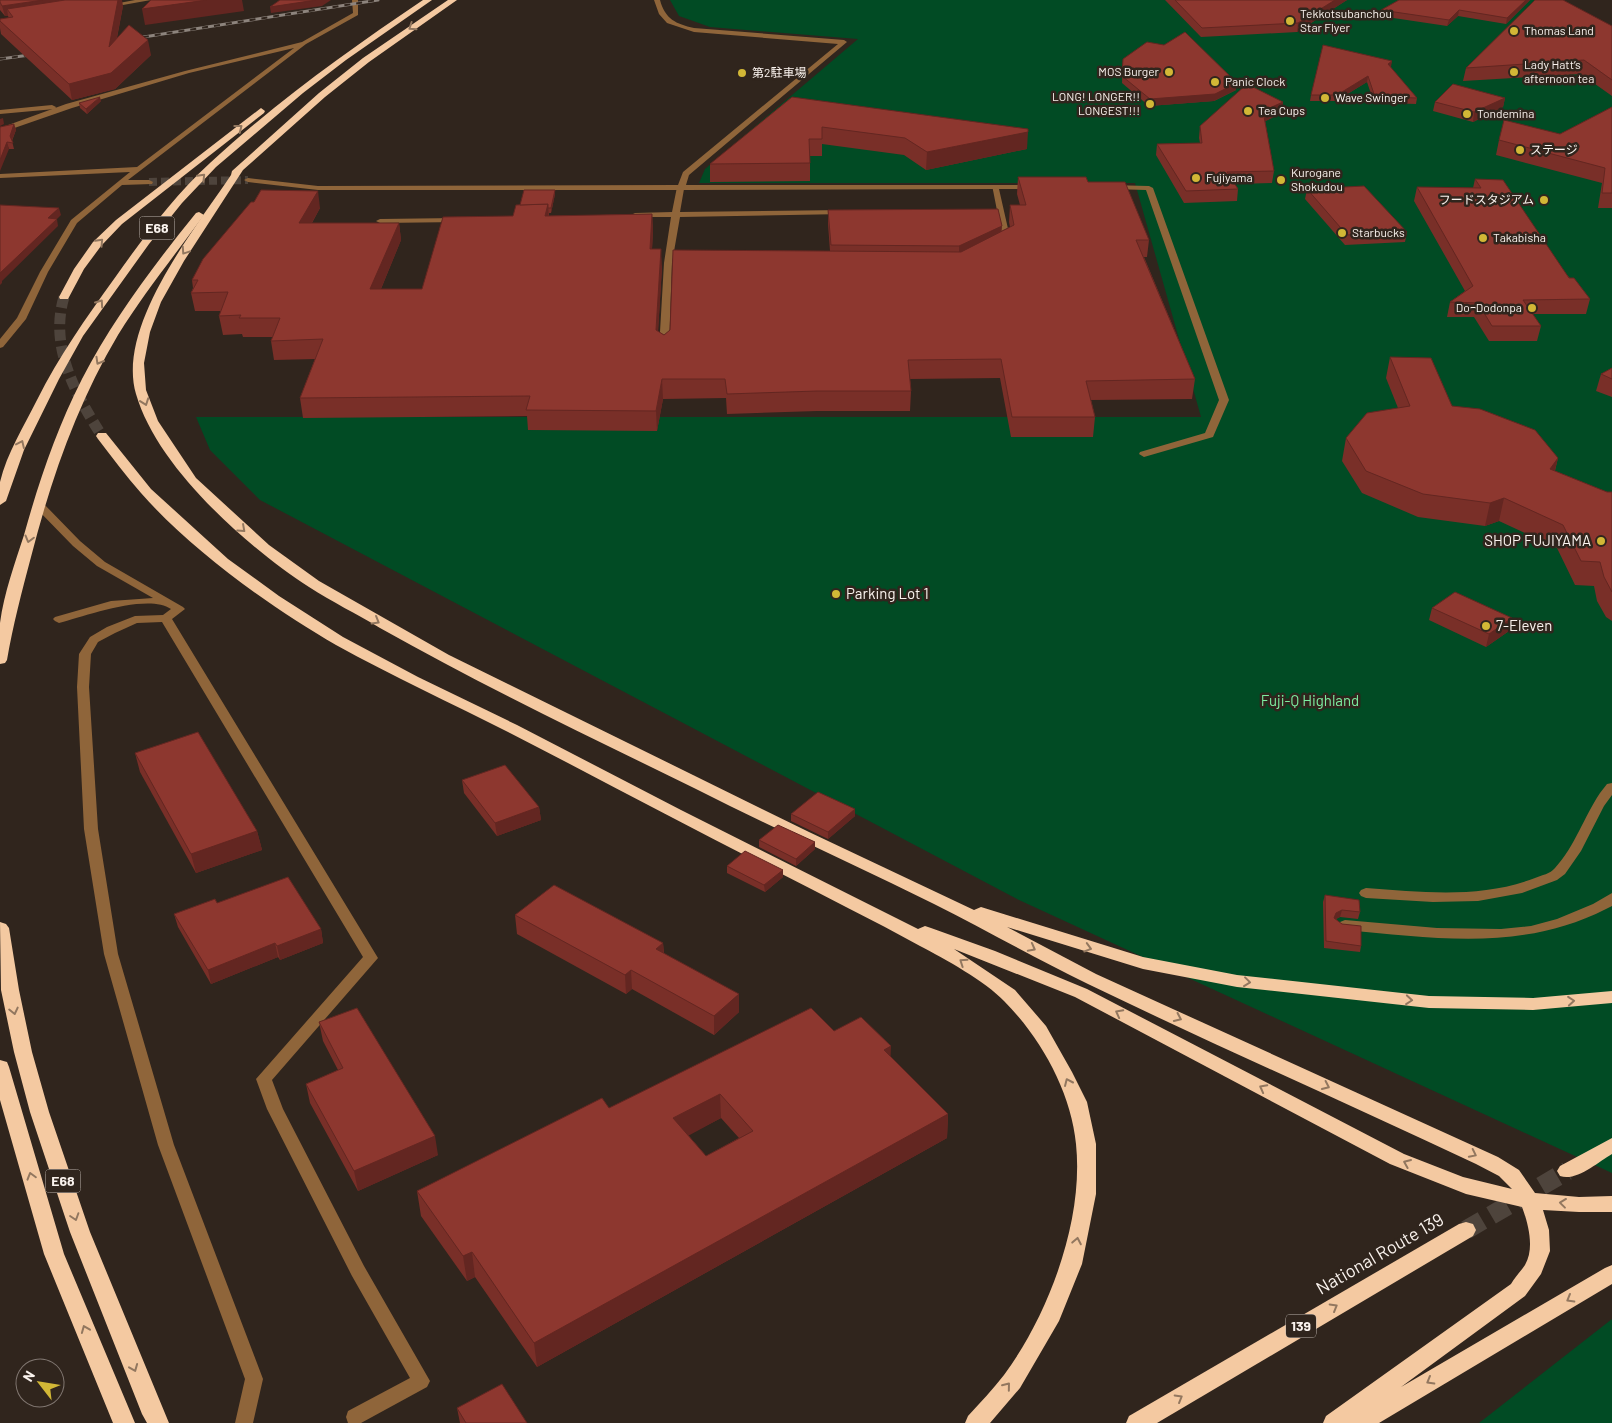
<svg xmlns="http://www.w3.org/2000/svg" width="1612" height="1423" font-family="Barlow,'Noto Sans JP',sans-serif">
<rect width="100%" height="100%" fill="#30251d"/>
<!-- green -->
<g fill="#014b24">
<path d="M670 0H1558L1612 33V1173L1019 900 260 500 210 450 196 417H1201L1135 183H699L705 169 858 39 710 27 679 16Z"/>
<path d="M1612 1319V1423H1479Z"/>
</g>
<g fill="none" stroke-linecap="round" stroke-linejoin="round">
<!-- street-tunnel -->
<path stroke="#4e443c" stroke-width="8" stroke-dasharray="8 4" stroke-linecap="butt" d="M149 182 248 180"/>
<!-- highway-tunnel-far1 -->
<path stroke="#4e443c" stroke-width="11" stroke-dasharray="11 5.5" stroke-linecap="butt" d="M64 297C49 347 76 395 102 436"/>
<!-- highway-tunnel -->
<path stroke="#4e443c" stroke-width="19" stroke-dasharray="19 10" stroke-linecap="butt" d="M1466 1230 1567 1171"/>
<!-- lane -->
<g fill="#8f653a" fill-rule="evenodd">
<path d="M992 185H1033L1037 187 1033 189H999L1011 242 1005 246 1001 243 1003 241Z"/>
<path d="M1108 185 1149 186 1153 188 1229 400 1213 437 1144 457 1139 454 1140 452 1205 433 1219 400 1146 190 1111 189H1108Z"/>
<path d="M677 187 684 189 680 212 845 210 849 212 845 214 680 217 672 263 669 349 664 352 659 349 664 263 671 217H635L631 215 635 213 672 212Z"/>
<path d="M457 218 461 220 460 222 380 223 376 221 380 219Z"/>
<path d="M39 502 43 503 80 541 105 562 183 607 185 609 172 619 378 958 272 1080 283 1109 364 1266 430 1381 427 1387 361 1423H348L346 1417 348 1411 410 1378 352 1276 267 1109 256 1079 363 957 162 622 137 623 115 633 98 642 91 654 89 687 98 829 118 954 174 1145 263 1379 253 1423H235L245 1379 158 1145 104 954 84 829 77 687 79 654 90 637 107 627 135 616 163 615 171 609C148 593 85 616 59 623L55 621 53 619 55 617 111 601 153 598 97 566 73 546 35 507 34 505 35 503Z"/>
<path d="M1612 783V795L1604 806 1581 851 1565 874 1557 880 1522 893 1478 901 1433 902 1366 898 1361 896 1359 893 1361 890 1366 888C1423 892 1480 899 1535 878 1542 875 1550 874 1555 868 1575 846 1584 817 1600 793L1607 784Z"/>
<path d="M1612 893V906L1606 909C1521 952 1436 938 1345 930L1340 928 1338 925 1340 922 1345 920 1437 928 1501 929 1531 926 1557 919 1593 904Z"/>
</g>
<!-- street -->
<g fill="#8f653a" fill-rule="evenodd">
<path d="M135 0H151L106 8 103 6Z"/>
<path d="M352 0H358V15L306 44 128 180H149L153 182 152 184 122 185 77 223 48 272 26 319 3 347 0 348V339L17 318 40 272 71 220 130 172 0 178V174L137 167 294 48 189 73 72 108 0 133V128L66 104 185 71 302 42 353 13Z"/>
<path d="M654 0H660C665 19 676 24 694 28L844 40 847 42 689 175 686 185H995L999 187 995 189 683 190 680 191 677 190H318L248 182 244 180 248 178 318 186 678 185 683 172 838 44 694 32 667 23 659 14Z"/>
<path d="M52 105 56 107 55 109 0 114V110Z"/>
</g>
<!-- highway -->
<g fill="#f4c9a1" fill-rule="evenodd">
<path d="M423 0H432L346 60 303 93 216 167 182 203 149 244 83 336 59 379 24 450 6 501 0 505C0 498 0 489 0 482 7 453 24 426 37 400 59 356 86 318 114 279 143 238 173 197 210 163 276 102 349 50 423 0Z"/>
<path d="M448 0H457L369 62 325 97 243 170 184 261 161 302 150 332 144 363 146 390 158 421 196 478 269 545 319 581 449 655 809 832 974 910 981 907 1143 957 1237 975 1429 996 1533 998 1612 991V1003L1533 1010 1429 1008 1237 987 1143 969 1007 927 1096 974 1498 1157 1519 1170 1535 1193 1579 1197 1612 1196V1212H1579L1543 1210 1549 1230 1550 1251 1541 1274 1525 1296 1401 1387 1605 1268 1612 1265V1284L1379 1423H1323L1326 1416 1511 1284C1515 1277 1521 1271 1525 1265 1535 1248 1528 1223 1522 1207L1466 1194 1390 1164 1075 997 954 949 1015 990 1046 1026 1072 1072 1087 1102 1096 1144V1194L1082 1264 1059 1321 1020 1388 990 1423H965L968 1416C980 1403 993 1389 1004 1375 1049 1314 1084 1220 1076 1144 1071 1092 1041 1038 1004 1001 985 981 945 959 920 946 873 920 824 896 776 871 686 826 598 778 508 732 451 703 392 676 336 645 270 607 191 550 141 493 126 476 112 457 98 439L96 436 98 433H106L151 489 228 559 279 596 343 637 418 677 517 725 681 810 918 929 925 926 931 928 995 951 1087 989 1404 1154 1463 1177 1512 1189 1499 1176 1476 1164C1347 1103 1216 1046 1088 984 1036 959 986 930 934 904 855 865 775 829 696 789 590 737 483 686 380 628 357 614 332 602 309 587 246 546 157 467 136 394 116 326 195 229 231 175L232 171 319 93 363 58Z"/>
<path d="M261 108 265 111 264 113 122 224 101 246 84 269 68 299H60L59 297 74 269 93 242 116 220Z"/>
<path d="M199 212 204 215C175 255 144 293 118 335 77 404 51 479 31 557 22 591 13 625 7 660L5 663 0 664C0 651 0 636 0 623 4 593 15 563 24 535 39 481 57 428 82 379 113 319 154 265 196 213Z"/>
<path d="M0 922 6 924 9 928 19 990 32 1052 49 1112 90 1232 169 1423H147L142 1414 70 1232 30 1112 14 1052 1 990Z"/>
<path d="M0 1060 7 1062 9 1067 64 1254 135 1423H113L44 1254 0 1100Z"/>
<path d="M1612 1138V1154C1598 1162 1576 1182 1560 1176L1557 1171 1560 1166Z"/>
<path d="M1466 1222 1473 1224 1476 1230 1473 1236 1157 1423H1126L1129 1416 1459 1224Z"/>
</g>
<defs>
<g id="rail">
<path d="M131 39 378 0"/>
<path d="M0 59 37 54"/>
</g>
</defs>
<!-- rail casing -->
<use href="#rail" stroke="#8d847d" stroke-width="3"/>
<!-- rail -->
<use href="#rail" stroke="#30251d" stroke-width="2" stroke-dasharray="6" stroke-linecap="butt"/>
</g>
<!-- wall -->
<g fill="#792f28" fill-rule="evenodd">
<path d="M0 0 123 6 117 38 151 55 115 89 72 100 1 34 0 28V19L9 18 8 16H5L0 10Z"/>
<path d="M1165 0H1347L1297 32 1201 37Z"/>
<path d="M1530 0 1506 24 1458 16 1447 26 1380 16 1381 10Z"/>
<path d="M1612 26V96L1581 74 1463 81 1466 68Z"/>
<path d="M1123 59 1236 90 1214 101 1149 106 1122 83Z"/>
<path d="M1392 61 1390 67 1417 98 1416 104 1386 103 1373 100 1367 82 1336 101H1310L1311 95Z"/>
<path d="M792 97 1027 149 926 170 904 155 822 144V156H810V181L710 182V164Z"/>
<path d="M1505 98 1503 107 1473 122 1433 111 1435 102Z"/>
<path d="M101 101 87 114 80 108 79 103Z"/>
<path d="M1283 102 1282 113 1265 121 1274 171 1272 183 1235 184 1238 189 1237 201 1184 203 1156 155 1157 144 1200 143 1199 138 1200 126Z"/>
<path d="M1612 107V208H1598L1602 183 1496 155 1499 140 1560 134Z"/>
<path d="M14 124 16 130 12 141 14 149H9L0 127Z"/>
<path d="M1018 177 1088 182 1149 240 1147 257H1144L1195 379 1192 399 1091 400 1095 417 1093 437H1011L1000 378 910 379 911 391 910 411H817L727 414 726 398 663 399 657 431 528 430 527 416 303 418 300 398 315 359 274 360 271 341 273 337H243L242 334 223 335 219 316 221 311H195L191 293 193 288 192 280 254 202 320 208 312 223H399L401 240 381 289H422L513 216 520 205 555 190V194L551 213H549V216L652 214 653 231 652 249 662 267 658 331 664 335 830 251 828 224V210L1001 231 1010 227 1009 222 1010 205H1020L1017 194Z"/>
<path d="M1475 179 1590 299 1586 314H1533L1541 326 1537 341H1489L1474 317H1447L1450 302 1465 291 1414 201 1417 187 1473 188Z"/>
<path d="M1307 189 1407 232 1405 242 1345 245 1305 199Z"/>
<path d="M1390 357 1452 406 1558 458 1555 471 1607 492H1612V621L1606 617 1597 601 1594 586 1575 585 1557 548 1499 521 1485 526 1418 517 1362 493 1342 461 1346 438 1398 408 1386 378Z"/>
<path d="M1612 368V397L1596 391 1601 374Z"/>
<path d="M1432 608 1509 631 1486 647 1429 620Z"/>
<path d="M135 753 257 831 262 850 196 873 140 772Z"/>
<path d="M462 780 539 807 541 820 497 836 464 793Z"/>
<path d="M855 809V816L828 839 791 821V814Z"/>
<path d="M759 840 815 842V849L796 866 759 847Z"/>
<path d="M727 866 783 870V877L765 892 727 873Z"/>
<path d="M1325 895 1360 912 1358 919 1340 917 1336 919 1361 946 1360 952 1324 948 1323 902Z"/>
<path d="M217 903 321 929 323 943 280 960 278 957 211 984 178 927 174 914Z"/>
<path d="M515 915 663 943 664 953 739 1012 714 1035 632 989 626 994 517 934Z"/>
<path d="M319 1022 438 1155 358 1191 310 1103 306 1084 338 1070 323 1041Z"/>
<path d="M834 1031 891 1057 948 1114 947 1138 537 1367 475 1277 467 1281 421 1216 417 1191 609 1108ZM721 1118 739 1138 706 1156 688 1135Z"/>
<path d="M457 1408 527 1423H460Z"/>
</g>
<!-- shaded-wall -->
<g fill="#632621">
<path d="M43 0H122L123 6 112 62 7 9 8 16H5L2 6Z"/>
<path d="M207 0H242L244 11 145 25 142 9Z"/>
<path d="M316 0H331L322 6 271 13 270 7Z"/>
<path d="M1335 0H1347L1297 32 1298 23Z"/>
<path d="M1526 0H1530L1506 24 1507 18Z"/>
<path d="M1459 10 1458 16 1447 26 1449 20Z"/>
<path d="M148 40 151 55 115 89 72 100 69 84Z"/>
<path d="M1392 61 1391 67 1387 70 1388 64Z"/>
<path d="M1368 76 1367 82 1336 101 1337 95Z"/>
<path d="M1237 83 1236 90 1214 101 1149 106 1150 99Z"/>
<path d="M100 97 101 101 87 114 86 109Z"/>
<path d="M1505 98 1503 107 1473 122 1474 112Z"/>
<path d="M1283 102 1282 113 1262 123 1263 111Z"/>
<path d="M3 118 4 124 0 126V119Z"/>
<path d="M14 124 16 130 11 142 10 136Z"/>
<path d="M1028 132 1027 149 926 170 927 152Z"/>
<path d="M7 142 9 149 0 171V160Z"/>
<path d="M555 190V194L551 213V208Z"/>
<path d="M318 191 320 208 302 240 299 223Z"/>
<path d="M548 204 549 221 545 216Z"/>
<path d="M59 208 61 215 57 219 58 226 2 281V283L0 285V273L48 218Z"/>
<path d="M652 214 653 231 651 267 650 249Z"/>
<path d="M399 223 401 240 373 308 370 289Z"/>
<path d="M1002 226 1001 240 959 260V246Z"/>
<path d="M661 249 662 267 657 349 656 330Z"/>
<path d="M662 379 663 399 657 431 656 411Z"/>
<path d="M1558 458 1552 481 1550 469Z"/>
<path d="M1504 498 1499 521 1485 526 1490 503Z"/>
<path d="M1512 618 1509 631 1486 647 1489 634Z"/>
<path d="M539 807 541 820 497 836 495 823Z"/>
<path d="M855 809V816L828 839V832Z"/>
<path d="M257 831 262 850 196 873 191 854Z"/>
<path d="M815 842V849L796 866V859Z"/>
<path d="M783 870V877L765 892 764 885Z"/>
<path d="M1342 910 1340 917 1334 920V918L1336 913Z"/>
<path d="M321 929 323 943 280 960 277 946Z"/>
<path d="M275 943 278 957 211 984 208 970Z"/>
<path d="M663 943 664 961 656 949Z"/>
<path d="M631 970 632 989 626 994 625 975Z"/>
<path d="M739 994V1012L714 1035V1016Z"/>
<path d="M891 1046 890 1070 884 1050Z"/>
<path d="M720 1094 721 1118 675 1143 673 1118Z"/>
<path d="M948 1114 947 1138 537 1367 534 1343Z"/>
<path d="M435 1136 438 1155 358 1191 354 1171Z"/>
<path d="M472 1252 475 1277 467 1281 463 1256Z"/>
</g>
<!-- building -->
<g fill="#8d372f" stroke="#632621" fill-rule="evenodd">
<path d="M0 0H43L2 6 0 2Z"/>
<path d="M65 0H118L109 47 129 25 148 40 111 73 69 84 0 21V19L13 17 7 9Z"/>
<path d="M151 0H207L142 9Z"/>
<path d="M280 0H316L270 7Z"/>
<path d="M1175 0H1335L1298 23 1202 28Z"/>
<path d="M1399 0H1526L1507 18 1459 10 1449 20 1381 10Z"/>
<path d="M1535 0H1563L1612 26V80L1584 60 1466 68Z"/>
<path d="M1185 32 1237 83 1215 94 1150 99 1122 76 1123 59 1147 42 1164 45Z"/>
<path d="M1323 45 1392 61 1388 64 1417 98 1388 97 1374 94 1368 76 1337 95H1311Z"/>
<path d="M1247 84 1283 102 1263 111 1274 171 1227 172 1238 189 1186 191 1157 144 1202 143 1200 126Z"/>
<path d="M1453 84 1505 98 1474 112 1435 102Z"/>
<path d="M100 97 86 109 79 103Z"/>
<path d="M792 97 1028 129V132L927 152 905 138 822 127V139H809L810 163 710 164Z"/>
<path d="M1612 107V193H1602L1605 168 1499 140 1504 120 1560 134Z"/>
<path d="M14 124 10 136 13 143 7 142 0 160V127Z"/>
<path d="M1018 177H1086L1088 182H1125L1149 240H1136L1195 379 1086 381 1095 417H1012L1001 359 908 360 911 391H817L727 394 725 379H662L656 411 526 410 530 396 300 398 323 339 271 341 280 318H239L241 315 219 316 228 292 191 293 198 280H192L203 259 251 202H254L261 190 318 191 299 223H399L370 289H422L443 217 513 216 516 205 548 204 545 216 652 214 650 249H661L656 330 664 335 670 330 673 250 961 252 1014 225 1010 205H1026Z"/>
<path d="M1475 179 1503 180 1569 278H1574L1590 299 1523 300 1541 326H1492L1478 303 1450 302 1473 286 1417 187 1481 188Z"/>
<path d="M1364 186 1407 232 1347 235 1307 189Z"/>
<path d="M524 190H555L551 208H548V204L520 205Z"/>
<path d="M0 205 59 208 48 218 57 219 0 273Z"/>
<path d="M998 209 1002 226 959 246 831 245 828 210Z"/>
<path d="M1390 357 1431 358 1452 406 1480 409 1535 430 1558 458 1550 469 1607 492H1612V592L1604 577 1600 562 1581 561 1563 525 1504 498 1490 503 1423 494 1366 471 1346 438 1367 413 1410 406Z"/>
<path d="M1612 368V379L1601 374Z"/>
<path d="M1455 592 1512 618 1489 634 1432 608Z"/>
<path d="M198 732 257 831 191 854 135 753Z"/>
<path d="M505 765 539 807 495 823 462 780Z"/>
<path d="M818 792 855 809 828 832 791 814Z"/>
<path d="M778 825 815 842 796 859 759 840Z"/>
<path d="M745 851 783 870 764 885 727 866Z"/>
<path d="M288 877 321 929 277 946 275 943 208 970 174 914 215 899 217 903Z"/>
<path d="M554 885 663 943 656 949 739 994 714 1016 631 970 625 975 515 915Z"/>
<path d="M1325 895 1359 900 1360 912 1342 910 1336 913 1334 918 1342 924 1361 926V946L1326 941Z"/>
<path d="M357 1008 435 1136 354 1171 306 1084 343 1068 319 1022Z"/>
<path d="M811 1008 834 1031 861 1017 891 1046 884 1050 948 1114 534 1343 472 1252 463 1256 417 1191 602 1098 609 1108ZM720 1094 753 1131 706 1156 673 1118Z"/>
<path d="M502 1384 527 1423H466L457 1408Z"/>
</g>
<!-- one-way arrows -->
<defs><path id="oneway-chevron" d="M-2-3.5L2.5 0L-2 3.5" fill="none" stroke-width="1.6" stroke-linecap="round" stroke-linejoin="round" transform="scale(1.25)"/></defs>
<g stroke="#92775f">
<use href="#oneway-chevron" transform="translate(412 27) rotate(146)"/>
<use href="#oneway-chevron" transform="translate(239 128) rotate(-38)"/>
<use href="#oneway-chevron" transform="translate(202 177) rotate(-46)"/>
<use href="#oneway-chevron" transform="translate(100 242) rotate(-47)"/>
<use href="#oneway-chevron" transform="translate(185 251) rotate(124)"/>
<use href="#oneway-chevron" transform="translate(100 303) rotate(-55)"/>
<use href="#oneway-chevron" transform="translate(99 361) rotate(120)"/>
<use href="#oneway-chevron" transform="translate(145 402) rotate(70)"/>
<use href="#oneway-chevron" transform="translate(21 444) rotate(-65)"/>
<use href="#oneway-chevron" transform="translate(242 529) rotate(42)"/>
<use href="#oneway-chevron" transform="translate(29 539) rotate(105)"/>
<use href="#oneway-chevron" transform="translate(376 621) rotate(30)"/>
<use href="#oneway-chevron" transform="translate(1032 948) rotate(28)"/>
<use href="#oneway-chevron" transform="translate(1088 948) rotate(16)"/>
<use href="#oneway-chevron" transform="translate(963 962) rotate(-146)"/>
<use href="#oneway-chevron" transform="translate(1247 982) rotate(7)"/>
<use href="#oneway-chevron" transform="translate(1409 1000) rotate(5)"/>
<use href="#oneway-chevron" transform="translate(1571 1001) rotate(-5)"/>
<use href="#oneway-chevron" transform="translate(14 1011) rotate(77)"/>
<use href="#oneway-chevron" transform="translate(1119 1013) rotate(-152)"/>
<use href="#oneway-chevron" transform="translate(1178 1018) rotate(25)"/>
<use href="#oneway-chevron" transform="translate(1068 1082) rotate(-114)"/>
<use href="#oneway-chevron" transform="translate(1326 1086) rotate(25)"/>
<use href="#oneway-chevron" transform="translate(1263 1088) rotate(-152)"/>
<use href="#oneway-chevron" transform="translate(1473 1154) rotate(26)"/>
<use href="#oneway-chevron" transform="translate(1407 1163) rotate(-157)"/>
<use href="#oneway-chevron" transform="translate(31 1176) rotate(-106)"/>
<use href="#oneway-chevron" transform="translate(1563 1203) rotate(-173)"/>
<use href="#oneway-chevron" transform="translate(75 1217) rotate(72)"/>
<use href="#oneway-chevron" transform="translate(1077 1241) rotate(-79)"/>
<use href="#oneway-chevron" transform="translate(1570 1299) rotate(150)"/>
<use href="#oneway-chevron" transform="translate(1334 1307) rotate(-30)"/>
<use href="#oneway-chevron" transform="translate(85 1329) rotate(-112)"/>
<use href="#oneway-chevron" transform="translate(134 1368) rotate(68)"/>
<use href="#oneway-chevron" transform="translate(1430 1381) rotate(150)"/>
<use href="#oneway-chevron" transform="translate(1007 1386) rotate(-51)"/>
<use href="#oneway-chevron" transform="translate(1179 1398) rotate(-30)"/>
</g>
<!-- markers -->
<g fill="#d2b736" stroke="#30251d" stroke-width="2">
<circle cx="1290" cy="21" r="5"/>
<circle cx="1514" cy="31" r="5"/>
<circle cx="1169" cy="72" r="5"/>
<circle cx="1514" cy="72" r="5"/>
<circle cx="742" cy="73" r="5"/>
<circle cx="1215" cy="82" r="5"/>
<circle cx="1325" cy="98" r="5"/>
<circle cx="1150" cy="104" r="5"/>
<circle cx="1248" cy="111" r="5"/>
<circle cx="1467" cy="114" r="5"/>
<circle cx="1520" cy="150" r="5"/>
<circle cx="1196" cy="178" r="5"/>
<circle cx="1281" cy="180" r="5"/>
<circle cx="1544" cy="200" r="5"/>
<circle cx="1342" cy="233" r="5"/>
<circle cx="1483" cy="238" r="5"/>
<circle cx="1532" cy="308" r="5"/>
<circle cx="1601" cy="541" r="5"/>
<circle cx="836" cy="594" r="5"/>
<circle cx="1486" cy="626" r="5"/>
</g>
<g text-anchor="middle" stroke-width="5" stroke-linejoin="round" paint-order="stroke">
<!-- far-poi labels -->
<g font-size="12" fill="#faf3ee" stroke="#30251d" text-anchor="start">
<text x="1300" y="18">Tekkotsubanchou<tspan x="1300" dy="14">Star Flyer</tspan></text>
<text x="1524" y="35">Thomas Land</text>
<text x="1524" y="69">Lady Hatt’s<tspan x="1524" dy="14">afternoon tea</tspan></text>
<text x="1159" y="76" text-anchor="end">MOS Burger</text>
<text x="752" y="77">第2駐車場</text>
<text x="1225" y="86">Panic Clock</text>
<text x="1140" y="101" text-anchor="end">LONG! LONGER!!<tspan x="1140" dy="14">LONGEST!!!</tspan></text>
<text x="1335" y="102">Wave Swinger</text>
<text x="1258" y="115">Tea Cups</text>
<text x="1477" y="118">Tondemina</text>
<text x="1530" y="154">ステージ</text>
<text x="1291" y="177">Kurogane<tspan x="1291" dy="14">Shokudou</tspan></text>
<text x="1206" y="182">Fujiyama</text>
<text x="1534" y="204" text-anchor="end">フードスタジアム</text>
<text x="1352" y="237">Starbucks</text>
<text x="1493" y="242">Takabisha</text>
<text x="1522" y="312" text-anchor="end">DoｰDodonpa</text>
</g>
<!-- shield labels -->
<g fill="#30251d" stroke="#bdb5af" stroke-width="1">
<rect x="139.5" y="216.5" width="35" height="23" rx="4"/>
<rect x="45.5" y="1169.5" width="35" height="23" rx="4"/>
<rect x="1286" y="1314.5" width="30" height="23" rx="4"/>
</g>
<g font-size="14" font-weight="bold" fill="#faf3ee">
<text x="157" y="233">E68</text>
<text x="63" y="1186">E68</text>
<text x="1301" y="1331">139</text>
</g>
<!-- poi labels -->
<g font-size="15" fill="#faf3ee" stroke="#30251d" text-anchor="start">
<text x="1591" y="546" text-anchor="end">SHOP FUJIYAMA</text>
<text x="846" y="599">Parking Lot 1</text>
<text x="1496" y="631">7-Eleven</text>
</g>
<!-- park labels -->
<g font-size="15" fill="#7deea1" stroke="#30251d">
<text x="1310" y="706">Fuji-Q Highland</text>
</g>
<!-- near-street labels -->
<g font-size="18" fill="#faf3ee" stroke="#30251d">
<text transform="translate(1380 1254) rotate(-30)" y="6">National Route 139</text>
</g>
</g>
<!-- north arrow -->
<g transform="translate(40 1383) rotate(301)"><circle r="24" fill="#30251d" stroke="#817771"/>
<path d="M0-4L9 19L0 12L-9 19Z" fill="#d2b736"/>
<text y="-8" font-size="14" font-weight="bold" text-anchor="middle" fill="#faf3ee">N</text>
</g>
</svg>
